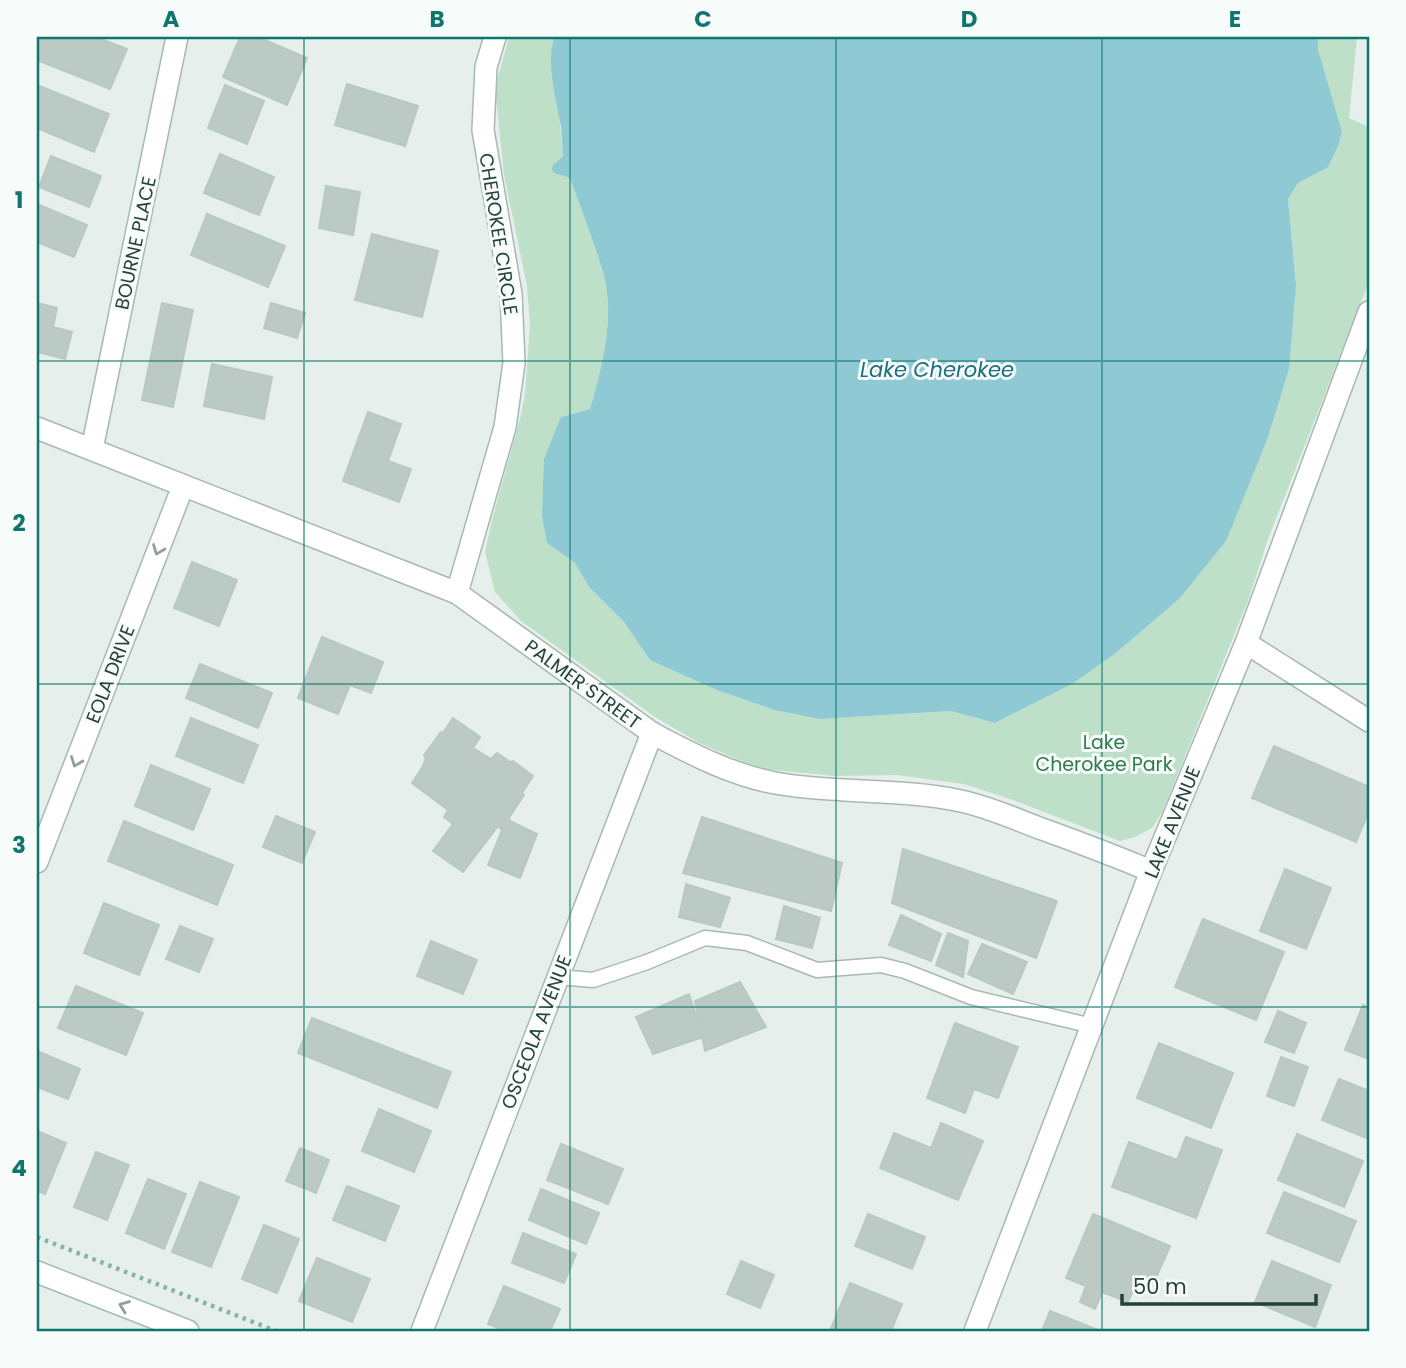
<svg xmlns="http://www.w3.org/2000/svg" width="1406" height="1368" font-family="Poppins,sans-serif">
<rect width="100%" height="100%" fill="#e6efeb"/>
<!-- green -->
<path fill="#bfe0c8" d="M509 37H554L552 44 563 156 553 165 554 173 570 178C581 210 595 243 604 276 615 320 602 366 590 409L561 417 547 543 575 563 589 587 624 622 650 660 820 719 951 711 995 723 1072 684 1116 653 1179 599 1296 285 1288 199 1298 183 1328 166 1318 50V37H1357L1349 118 1369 127V282L1268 539 1249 598 1162 813 1152 828 1135 837 1120 841 1013 800 964 784 897 775 835 776 761 769 699 743 655 717 521 621 495 592 485 552 492 520 521 415 525 394 530 325 527 286 504 175 495 88Z"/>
<!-- water -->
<path fill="#8ec9d4" d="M554 37H1318V50L1342 132 1338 146 1328 167 1298 183 1288 199 1296 285 1289 369 1267 440 1226 541 1179 599 1116 653 1072 684 995 723 951 711 820 719 775 710 717 690 650 660 624 622 589 587 575 563 547 543 542 515 544 459 561 417 590 409C602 366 615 320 604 276 595 243 581 210 570 178L554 173 552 169 553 165 563 156C562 146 562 137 561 127 556 99 546 65 554 37Z"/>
<!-- building -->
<g fill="#bbcac4" stroke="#b8c9c2" stroke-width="2">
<path d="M37 37H96L127 49 110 89 37 60Z"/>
<path d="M240 37H258L307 58 287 105 223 77Z"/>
<path d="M347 84 418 106 405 146 335 125Z"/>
<path d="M37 85 109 114 94 152 37 128Z"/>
<path d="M225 85 264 101 247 144 208 128Z"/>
<path d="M220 154 274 177 259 215 204 193Z"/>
<path d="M51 156 101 176 89 207 39 187Z"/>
<path d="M326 186 360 192 353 235 319 228Z"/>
<path d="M37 204 87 225 74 257 37 242Z"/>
<path d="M207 214 285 246 268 287 191 255Z"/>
<path d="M372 234 438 251 422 317 355 300Z"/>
<path d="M37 303 57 308 53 327 72 332 65 359 37 352Z"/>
<path d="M162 303 193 310 173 407 142 400Z"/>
<path d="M271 303 305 313 297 338 264 328Z"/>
<path d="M212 364 272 377 264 419 204 406Z"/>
<path d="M368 412 401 424 388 461 411 469 399 502 343 481Z"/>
<path d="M192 562 237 580 219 626 174 608Z"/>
<path d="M322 637 383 662 371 693 350 685 338 714 298 698Z"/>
<path d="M200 664 272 693 258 728 186 698Z"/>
<path d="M191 718 258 745 243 783 176 756Z"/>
<path d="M453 718 480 737 473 748 491 759 497 753 510 762 513 761 533 776 522 793 524 795 509 818 510 821 537 834 520 878 488 865 502 830 498 826 463 872 433 851 453 824 444 817 448 810 412 783 422 768 426 758 424 755 441 732 443 733Z"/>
<path d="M1274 746 1369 787V811L1356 842 1252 798Z"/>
<path d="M151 765 210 789 193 830 135 806Z"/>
<path d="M276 816 315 832 302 863 263 847Z"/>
<path d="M702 817 842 863 831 911 683 873Z"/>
<path d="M124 821 233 865 217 905 108 861Z"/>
<path d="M903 849 1057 901 1036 958 892 903Z"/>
<path d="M1285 869 1331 888 1306 949 1260 931Z"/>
<path d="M686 884 730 898 720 927 679 917Z"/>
<path d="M104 903 159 925 139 975 84 953Z"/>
<path d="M784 906 820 918 812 948 776 939Z"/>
<path d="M901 915 941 934 931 961 889 945Z"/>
<path d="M1203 919 1284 952 1256 1020 1175 987Z"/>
<path d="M180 926 213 939 199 972 166 959Z"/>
<path d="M948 933 968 941 963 977 936 965Z"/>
<path d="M431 941 477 960 463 994 417 976Z"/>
<path d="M982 944 1027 962 1013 994 968 974Z"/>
<path d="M740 982 766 1027 705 1051 695 1001Z"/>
<path d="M76 986 143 1013 126 1055 58 1028Z"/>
<path d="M689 994 703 1037 653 1054 636 1017Z"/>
<path d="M1363 1005 1369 1008V1059L1345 1050Z"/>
<path d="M1278 1011 1306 1023 1294 1053 1265 1042Z"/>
<path d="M312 1018 451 1072 437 1108 298 1053Z"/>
<path d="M955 1023 1018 1047 998 1098 974 1089 965 1113 927 1098Z"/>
<path d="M1159 1043 1233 1073 1211 1128 1137 1098Z"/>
<path d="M37 1051 80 1069 68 1099 37 1087Z"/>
<path d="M1281 1057 1308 1067 1294 1106 1267 1096Z"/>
<path d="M1339 1079 1369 1091V1139L1322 1120Z"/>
<path d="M379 1109 431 1131 414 1172 362 1151Z"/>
<path d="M941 1123 983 1141 958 1200 880 1168 894 1133 931 1148Z"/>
<path d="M37 1131 66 1143 45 1194 37 1191Z"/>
<path d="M1297 1134 1363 1161 1344 1207 1278 1180Z"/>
<path d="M1186 1137 1222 1150 1196 1218 1112 1187 1129 1142 1177 1160Z"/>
<path d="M561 1144 623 1169 608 1204 547 1180Z"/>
<path d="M300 1148 329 1160 316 1193 286 1181Z"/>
<path d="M96 1152 129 1165 107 1220 74 1207Z"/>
<path d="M148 1179 186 1194 164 1249 126 1233Z"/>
<path d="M200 1182 239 1197 211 1267 172 1252Z"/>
<path d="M347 1186 399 1206 385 1241 333 1220Z"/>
<path d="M541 1189 599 1213 586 1244 529 1220Z"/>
<path d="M1284 1192 1356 1221 1339 1262 1267 1233Z"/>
<path d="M868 1214 925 1237 912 1269 855 1246Z"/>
<path d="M1093 1214 1170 1246 1155 1280 1140 1274 1128 1302 1102 1292 1095 1309 1080 1302 1086 1286 1066 1278Z"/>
<path d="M264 1225 299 1239 277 1293 242 1279Z"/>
<path d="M523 1233 576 1254 564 1283 512 1263Z"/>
<path d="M317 1258 370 1279 352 1322 299 1301Z"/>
<path d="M741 1261 774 1275 760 1308 727 1294Z"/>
<path d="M1272 1261 1331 1285 1315 1327 1255 1302Z"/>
<path d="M850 1283 902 1304 891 1331H830Z"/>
<path d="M504 1286 560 1309 550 1331H506L488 1324Z"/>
<path d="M1050 1311 1098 1330V1331H1042Z"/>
</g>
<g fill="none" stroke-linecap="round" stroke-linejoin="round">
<defs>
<path id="service" d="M558 977 593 980 647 962 705 938 747 943 817 970 881 965 905 971 971 997 1092 1026"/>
<g id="minor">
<path d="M37 428 457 593 652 733C691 754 732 775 775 783 836 794 900 788 961 801 989 807 1015 819 1042 829 1078 842 1115 856 1151 871"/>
<path d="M92 449 177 37"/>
<path d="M457 593 505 427 514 363 511 294 483 130 486 67 495 37"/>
<path d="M1246 643 1369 721"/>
<path d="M37 862 183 486"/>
<path d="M422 1331 652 733"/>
<path d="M975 1331 1151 871 1246 643 1369 312"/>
</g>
<path id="secondary" d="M37 1272 188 1331"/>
</defs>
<!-- service casing -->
<use href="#service" stroke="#a8b8b2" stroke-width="17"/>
<!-- minor casing -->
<use href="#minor" stroke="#a8b8b2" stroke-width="24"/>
<!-- secondary casing -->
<use href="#secondary" stroke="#a4bbb3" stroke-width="24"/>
<!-- path -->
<path stroke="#86b3a5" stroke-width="4.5" stroke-dasharray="3.5 5" stroke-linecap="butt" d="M37 1237 276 1331"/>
<!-- service -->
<use href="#service" stroke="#fff" stroke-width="14"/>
<!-- minor -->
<use href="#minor" stroke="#fff" stroke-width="21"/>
<!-- secondary -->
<use href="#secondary" stroke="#fff" stroke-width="21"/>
</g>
<!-- one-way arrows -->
<defs><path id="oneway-chevron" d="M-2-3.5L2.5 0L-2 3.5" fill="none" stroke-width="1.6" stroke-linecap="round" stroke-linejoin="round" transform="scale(1.75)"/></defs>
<g stroke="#92a09c">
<use href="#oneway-chevron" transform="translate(158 550) rotate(111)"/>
<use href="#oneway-chevron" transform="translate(76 762) rotate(111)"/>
<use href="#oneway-chevron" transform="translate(124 1306) rotate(-159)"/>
</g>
<!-- grid -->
<path fill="none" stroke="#0f766e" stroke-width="2" stroke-opacity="0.55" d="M304 37V1331M570 37V1331M836 37V1331M1102 37V1331M37 361H1369M37 684H1369M37 1007H1369"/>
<g text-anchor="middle" stroke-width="6" stroke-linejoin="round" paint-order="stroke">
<!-- street labels -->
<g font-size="19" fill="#24423a" stroke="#f7fbf9">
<text transform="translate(499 234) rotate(81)" y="7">CHEROKEE CIRCLE</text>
<text transform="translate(135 243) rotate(-78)" y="7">BOURNE PLACE</text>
<text transform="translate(110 674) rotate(-69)" y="7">EOLA DRIVE</text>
<text transform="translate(583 684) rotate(36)" y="7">PALMER STREET</text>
<text transform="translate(1172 822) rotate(-68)" y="7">LAKE AVENUE</text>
<text transform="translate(536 1032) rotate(-69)" y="7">OSCEOLA AVENUE</text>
</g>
<!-- park labels -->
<g font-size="19" fill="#2d7a4b" stroke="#f7fbf9">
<text x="1104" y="749">Lake<tspan x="1104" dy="22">Cherokee Park</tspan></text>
</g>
<!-- water labels -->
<g font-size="21" font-style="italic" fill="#1c6f80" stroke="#f7fbf9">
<text x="937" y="377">Lake Cherokee</text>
</g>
</g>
<!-- border -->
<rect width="1406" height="1368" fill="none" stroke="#f7fbf9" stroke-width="77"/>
<!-- scale -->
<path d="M1122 1294v10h194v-10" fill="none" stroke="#24423a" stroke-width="3.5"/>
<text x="1133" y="1294" font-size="21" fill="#24423a" stroke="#f7fbf9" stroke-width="5" paint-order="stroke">50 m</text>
<rect x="38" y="38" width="1330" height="1292" fill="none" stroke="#0f766e" stroke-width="2.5"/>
<g font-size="23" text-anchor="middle" font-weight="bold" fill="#0f766e">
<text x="171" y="27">A</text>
<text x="437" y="27">B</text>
<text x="703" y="27">C</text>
<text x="969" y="27">D</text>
<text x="1235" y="27">E</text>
<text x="19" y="208">1</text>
<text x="19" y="531">2</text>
<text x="19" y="853">3</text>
<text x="19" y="1176">4</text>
</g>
</svg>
